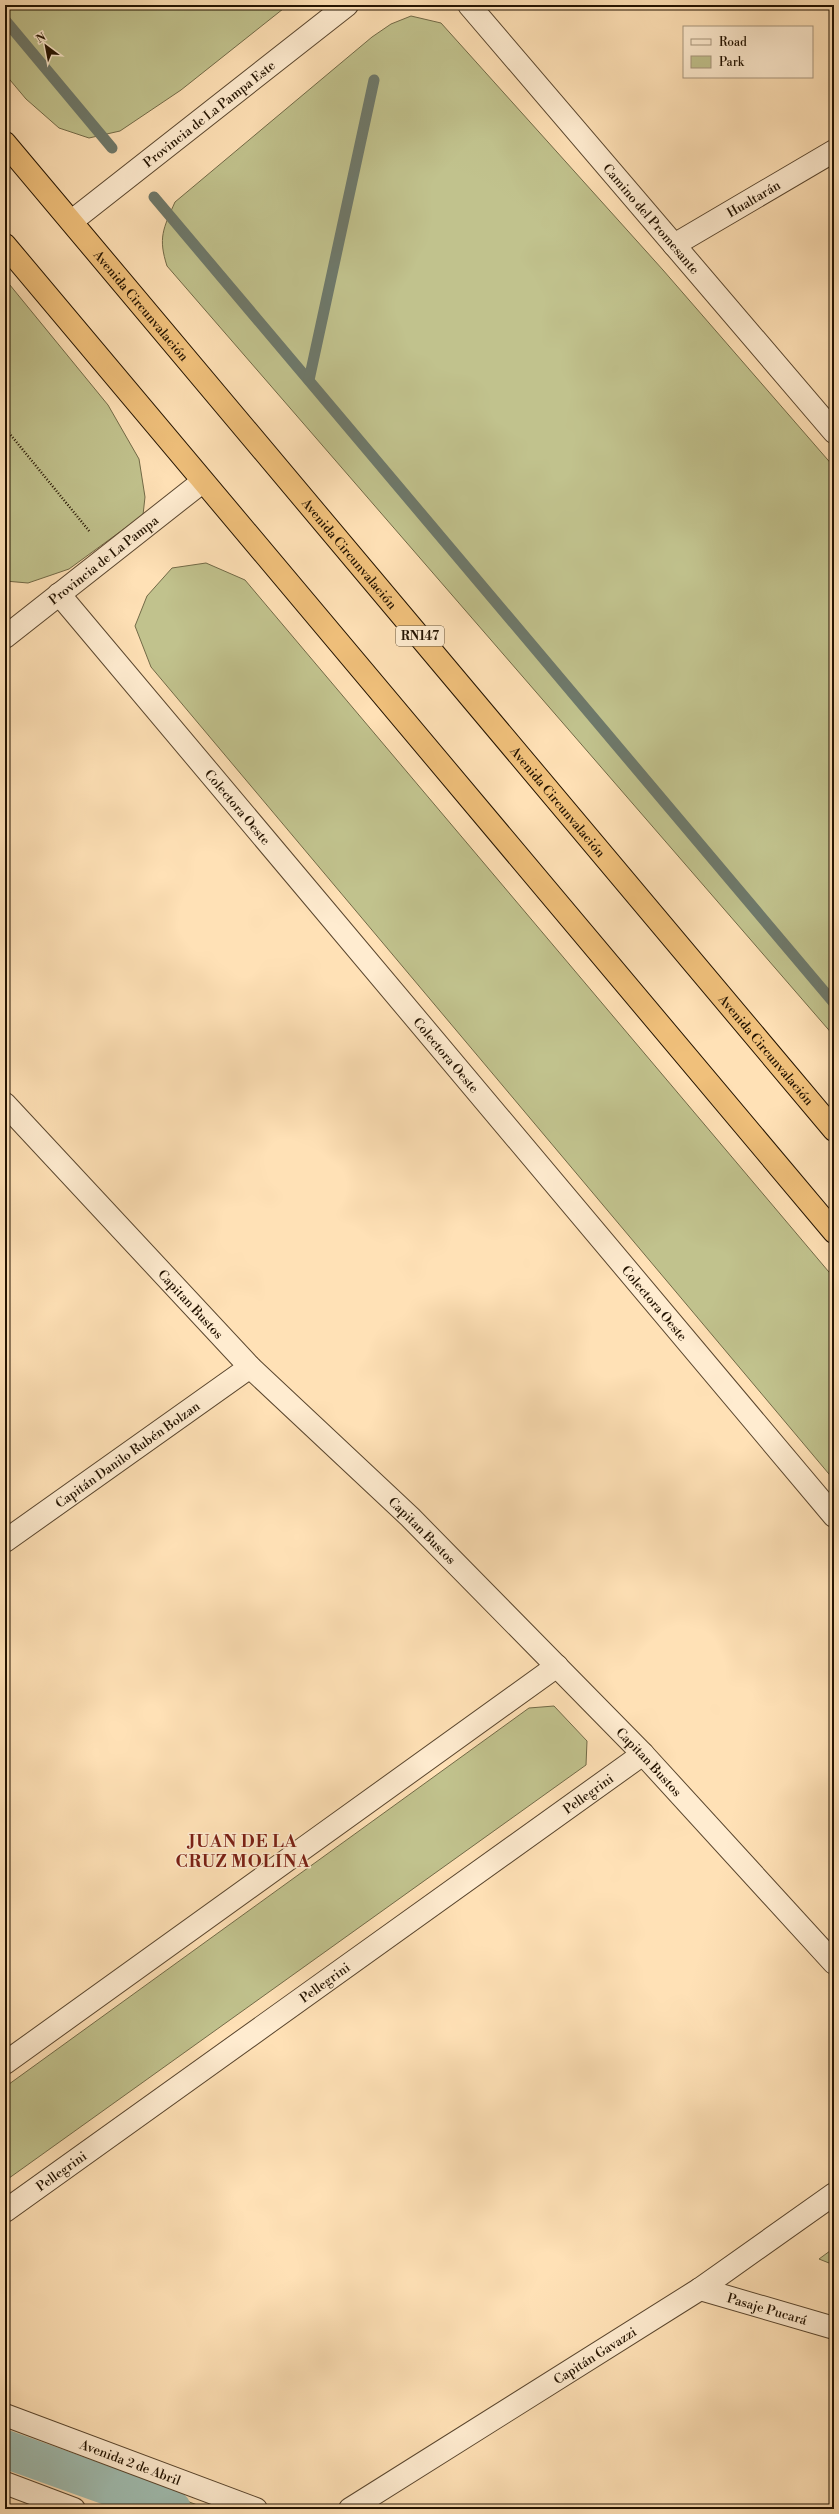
<svg xmlns="http://www.w3.org/2000/svg" width="839" height="2514" font-family="'Libre Bodoni',serif">
<rect width="100%" height="100%" fill="#ffe1b6"/>
<filter id="stains"><feTurbulence type="fractalNoise" baseFrequency=".005" numOctaves="4"/><feColorMatrix values="0 0 0 0 .2 0 0 0 0 .09 0 0 0 0 .02 0 0 0 .5 -.17"/></filter>
<radialGradient id="worn" r=".72"><stop offset=".6" stop-color="#630" stop-opacity="0"/><stop offset="1" stop-color="#630" stop-opacity=".3"/></radialGradient>
<!-- green -->
<g fill="#c1c28d" stroke="#726a47">
<path d="M5 5H288L181 90 120 131 89 138 59 128 26 99 5 74Z"/>
<path d="M411 16 441 23 663 270 834 467V1036L167 266C158 238 163 229 175 202L372 37 391 24Z"/>
<path d="M5 279 108 405 139 459 145 497 143 515 69 569 28 583 5 581Z"/>
<path d="M206 563 245 580 834 1278V1480L151 667 135 626 147 596 172 568Z"/>
<path d="M554 1706 587 1741 586 1765 5 2181V2087L529 1708Z"/>
<path d="M834 2248V2265L819 2259Z"/>
<path d="M5 2433 208 2509H138L5 2459Z"/>
</g>
<g fill="none" stroke-linecap="round" stroke-linejoin="round">
<!-- stream -->
<g stroke="#6e796b" stroke-width="11">
<path d="M5 20 112 148"/>
<path d="M154 197 834 1003"/>
<path d="M309 380 374 80"/>
</g>
<!-- canal -->
<path stroke="#a0bdb1" stroke-width="38" d="M5 2449 172 2509"/>
<defs>
<g id="minor">
<path id="s1" d="M469 5 834 432"/>
<path id="s2" d="M72 221 347 5"/>
<path id="s3" d="M674 245 834 151"/>
<path id="s4" d="M59 594 834 1516"/>
<path id="s5" d="M5 637 202 482"/>
<path id="s6" d="M5 1104 250 1367 410 1517 643 1754 834 1963"/>
<path id="s7" d="M5 1541 250 1367"/>
<path d="M5 2063 557 1666"/>
<path id="s8" d="M5 2211 643 1754"/>
<path id="s9" d="M700 2289 834 2328"/>
<path id="s10" d="M5 2415 256 2509"/>
<path d="M5 2483 74 2509"/>
<path id="s11" d="M350 2509 700 2289 834 2194"/>
</g>
<g id="highway">
<path id="s12" d="M5 143 834 1130"/>
<path d="M5 245 834 1232"/>
</g>
</defs>
<!-- minor casing -->
<use href="#minor" stroke="#5a462e" stroke-width="24"/>
<!-- highway casing -->
<use href="#highway" stroke="#231301" stroke-width="24"/>
<!-- path -->
<path stroke="#231301" stroke-width="2.5" stroke-dasharray="1 2" stroke-linecap="butt" d="M5 428 90 532"/>
<!-- minor -->
<use href="#minor" stroke="#ffecd0" stroke-width="22"/>
<!-- highway -->
<use href="#highway" stroke="#f0c07b" stroke-width="22"/>
</g>
<g text-anchor="middle" stroke-width="3" stroke-linejoin="round" paint-order="stroke">
<!-- shield labels -->
<rect fill="#ffecd0" stroke="#65543f" stroke-width="1" x="396" y="626" width="48" height="20" rx="3"/>
<g font-size="12" font-weight="bold" fill="#231301">
<text x="420" y="640">RN147</text>
</g>
<!-- street labels -->
<g font-size="13" fill="#231301" stroke="#ffecd0">
<text dy="5" stroke="none"><textPath href="#s2" startOffset="174">Provincia de La Pampa Este</textPath></text>
<text dy="5" stroke="none"><textPath href="#s3" startOffset="92">Hualtarán</textPath></text>
<text dy="5" stroke="none"><textPath href="#s1" startOffset="281">Camino del Promesante</textPath></text>
<text dy="5" stroke="none"><textPath href="#s12" startOffset="212">Avenida Circunvalación</textPath></text>
<text dy="5" stroke="none"><textPath href="#s12" startOffset="536">Avenida Circunvalación</textPath></text>
<text dy="5" stroke="none"><textPath href="#s5" startOffset="125">Provincia de La Pampa</textPath></text>
<text dy="5" stroke="none"><textPath href="#s12" startOffset="860">Avenida Circunvalación</textPath></text>
<text dy="5" stroke="none"><textPath href="#s4" startOffset="278">Colectora Oeste</textPath></text>
<text dy="5" stroke="none"><textPath href="#s12" startOffset="1184">Avenida Circunvalación</textPath></text>
<text dy="5" stroke="none"><textPath href="#s4" startOffset="602">Colectora Oeste</textPath></text>
<text dy="5" stroke="none"><textPath href="#s4" startOffset="926">Colectora Oeste</textPath></text>
<text dy="5" stroke="none"><textPath href="#s6" startOffset="273">Capitan Bustos</textPath></text>
<text dy="5" stroke="none"><textPath href="#s7" startOffset="150">Capitán Danilo Rubén Bolzan</textPath></text>
<text dy="5" stroke="none"><textPath href="#s6" startOffset="597">Capitan Bustos</textPath></text>
<text dy="5" stroke="none"><textPath href="#s6" startOffset="921">Capitan Bustos</textPath></text>
<text dy="5" stroke="none"><textPath href="#s8" startOffset="717">Pellegrini</textPath></text>
<text dy="5" stroke="none"><textPath href="#s8" startOffset="393">Pellegrini</textPath></text>
<text dy="5" stroke="none"><textPath href="#s8" startOffset="69">Pellegrini</textPath></text>
<text dy="5" stroke="none"><textPath href="#s9" startOffset="70">Pasaje Pucará</textPath></text>
<text dy="5" stroke="none"><textPath href="#s11" startOffset="289">Capitán Gavazzi</textPath></text>
<text dy="5" stroke="none"><textPath href="#s10" startOffset="134">Avenida 2 de Abril</textPath></text>
</g>
<!-- district labels -->
<g font-size="17" font-weight="bold" letter-spacing="1" fill="#7a1f14" stroke="#ffecd0">
<text x="243" y="1847">JUAN DE LA<tspan x="243" dy="20">CRUZ MOLINA</tspan></text>
</g>
</g>
<!-- margin -->
<rect width="839" height="2514" fill="none" stroke="#ffe1b6" stroke-width="20"/>
<rect x="6" y="6" width="827" height="2502" fill="none" stroke="#231301" stroke-width="2"/>
<rect x="10" y="10" width="819" height="2494" fill="none" stroke="#231301"/>
<!-- legend -->
<rect x="683" y="26" width="130" height="52" fill="#ffecd0" stroke="#a7957d"/>
<rect x="691" y="39" width="20" height="6" fill="#ffecd0" stroke="#a7957d"/>
<text x="719" y="46" font-size="12" fill="#231301">Road</text>
<rect x="691" y="56" width="20" height="12" fill="#c1c28d" stroke="#a7957d"/>
<text x="719" y="66" font-size="12" fill="#231301">Park</text>
<!-- north arrow -->
<g transform="translate(46 46) rotate(328)" stroke="#ffecd0" stroke-width="3" paint-order="stroke">
<path d="M0-3L7 15L0 10L-7 15Z" fill="#231301"/>
<text y="-6" font-size="11" font-weight="bold" text-anchor="middle" fill="#231301">N</text>
</g>
<rect width="100%" height="100%" filter="url(#stains)"/>
<rect width="100%" height="100%" fill="url(#worn)"/>
</svg>
